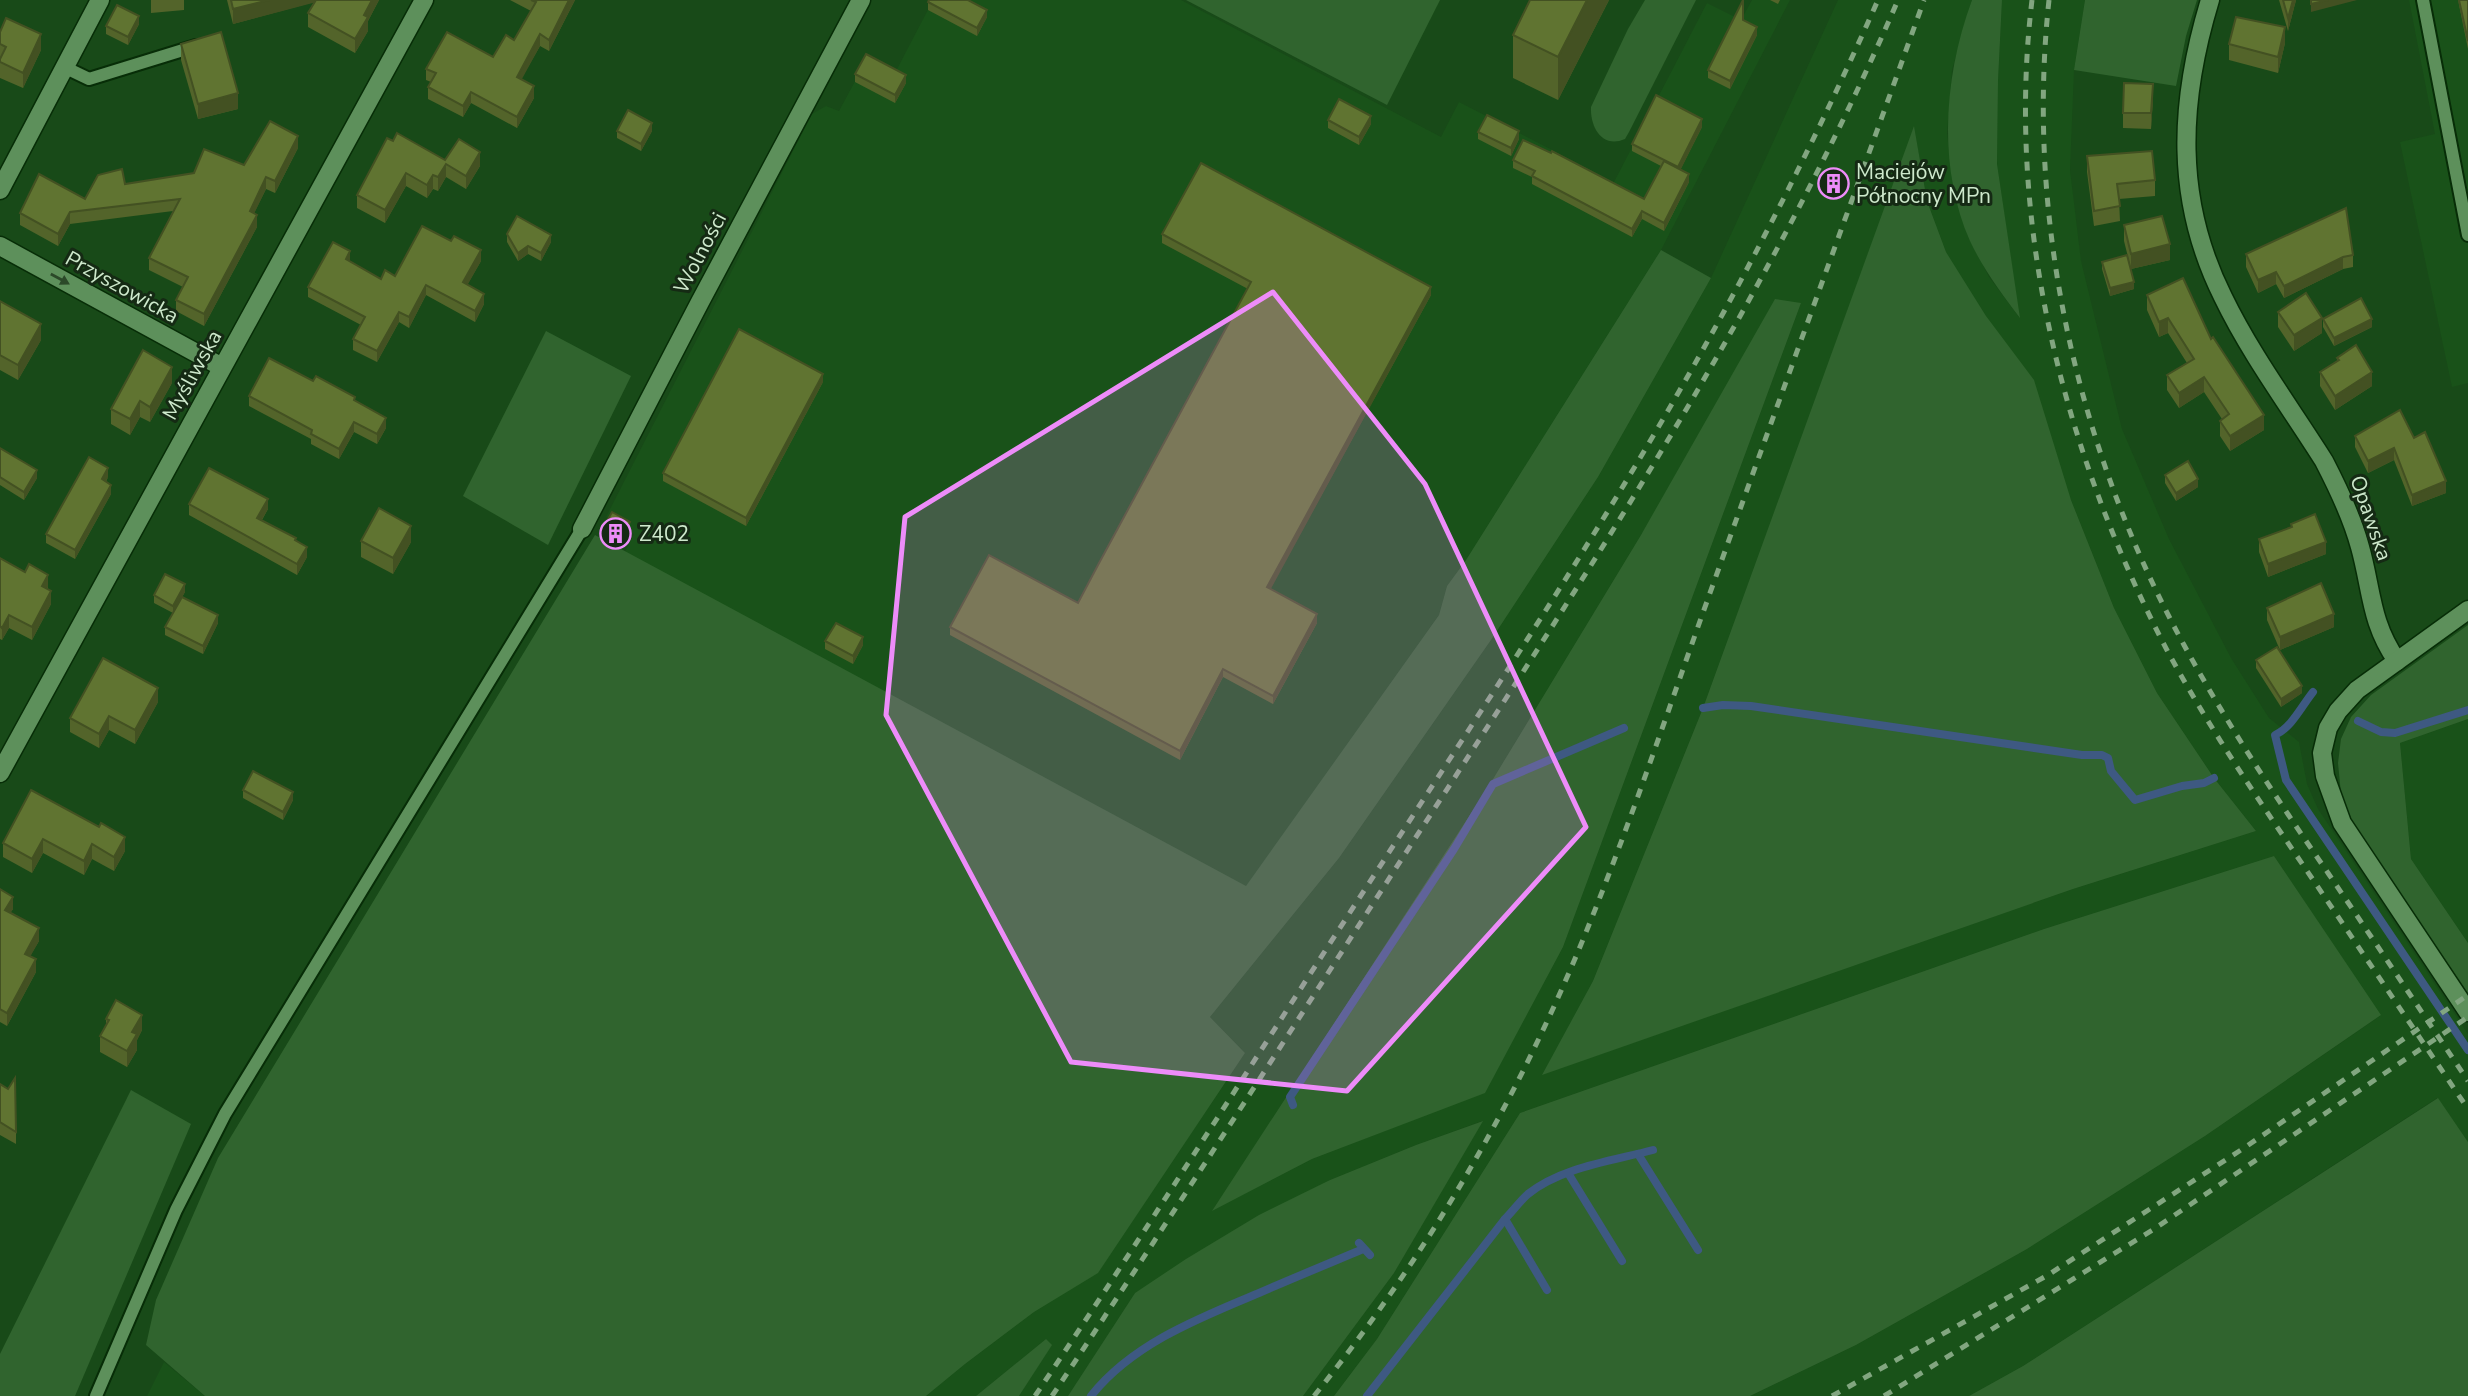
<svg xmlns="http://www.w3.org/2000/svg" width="2468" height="1396" font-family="'Nunito Sans',sans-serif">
<rect width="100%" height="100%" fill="#184a18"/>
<!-- built -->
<g fill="#195219" fill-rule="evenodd">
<path d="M933 0H1181L1441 137 1459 102 1614 182 1707 3 1741 20 1752 0H1790L1661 250 1466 560 1447 586 1439 615 1246 887 625 552 634 534 606 517 812 114 826 106 839 111 867 59 895 73Z"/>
<path d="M1838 0H1972L1952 70 1947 133 1954 195 1971 242 1989 277 2019 317 1997 164 1998 81 2002 0H2085L2074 70 2070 170 2081 261 2122 429 2169 539 2231 658 2269 718 2299 742 2307 784 2318 809 2468 1034V1142L2437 1098 2023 1366 1969 1396H1750L1856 1345 2027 1249 2205 1136 2380 1016 2274 856 2044 929 1520 1113 1377 1339 1334 1396H1303L1394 1273 1482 1121 1416 1145 1330 1180 1135 1293 1068 1396H1019L1051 1345 1046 1339 976 1396H926L965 1364 1034 1312 1098 1272 1245 1053 1210 1017 1339 858 1491 640 1598 477 1711 278ZM1914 128 1927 201 1946 252 1986 316 2071 500 2114 608 2157 693 2214 778 2256 831 2073 889 1543 1074 1593 981 1703 708ZM1801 303 1563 947 1485 1092 1312 1159 1213 1210 1490 784 1641 535Z"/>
<path d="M2409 0H2468V383L2452 387 2400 142 2435 134Z"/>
<path d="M2468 719V943L2411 859 2400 743Z"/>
<path d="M164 1362 205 1396H147Z"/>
</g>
<!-- green -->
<g fill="#30642e">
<path d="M1186 0H1440L1387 105Z"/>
<path d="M1645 0H1696L1629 132 1625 139C1602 149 1590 127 1591 107L1628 29Z"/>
<path d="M1972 0H2002L1998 81 1997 164 2020 318C2002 294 1983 269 1970 241 1937 166 1944 76 1972 0Z"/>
<path d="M2085 0H2197L2186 36 2176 86 2074 70Z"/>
<path d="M1914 126 1927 201 1946 252 1986 316 2034 380 2071 500 2114 608 2157 693 2214 778 2256 831 2073 889 1542 1075 1593 981 1703 708Z"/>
<path d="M1661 250 1711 278 1598 477 1491 640 1339 858 1210 1017 1245 1053 1098 1273 1034 1312 965 1364 926 1396H205L146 1345 156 1300 218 1158 595 535 1246 886 1439 615 1447 586 1466 560Z"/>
<path d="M1775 299 1801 303 1563 947 1485 1093 1312 1159 1212 1211 1490 784 1641 535Z"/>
<path d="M546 331 631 376 548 545 463 496Z"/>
<path d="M2468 625V719L2400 743 2411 859 2468 943V994L2355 828 2341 794 2338 763 2341 739 2351 717 2371 695Z"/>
<path d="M2274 856 2381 1015 2205 1136 2027 1249 1856 1345 1750 1396H1334L1377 1339 1520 1113 2044 929Z"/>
<path d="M131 1090 191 1124 75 1396H0V1354Z"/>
<path d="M2438 1098 2468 1142V1396H1969L2023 1366Z"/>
<path d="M1483 1121 1394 1273 1303 1396H1068L1135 1293 1186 1259 1259 1215 1330 1180 1416 1145Z"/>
<path d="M1046 1339 1052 1345 1019 1396H976Z"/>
</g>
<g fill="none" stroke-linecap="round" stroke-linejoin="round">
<!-- stream -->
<g stroke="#3e5982" stroke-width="8">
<path d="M2313 692C2301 707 2292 727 2275 735L2286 780 2468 1050"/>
<path d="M1703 708 1723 705 1751 706 2082 755H2102L2108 758 2111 771 2135 800 2182 786 2204 783 2214 778"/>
<path d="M2358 721 2381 732 2395 733 2468 710"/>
<path d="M1293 1105 1290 1097 1454 849 1493 784 1624 728"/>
<path d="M1638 1154 1698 1250"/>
<path d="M1568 1173 1622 1261"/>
<path d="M1505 1219 1547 1290"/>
<path d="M1359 1243 1370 1255"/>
<path d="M1091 1396C1132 1344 1199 1318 1259 1293 1293 1278 1328 1264 1363 1249"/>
<path d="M1367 1396 1505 1219C1513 1211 1520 1201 1528 1194 1562 1167 1612 1161 1653 1150"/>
</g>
<defs>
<g id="service">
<path d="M2423 0 2468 235"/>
<path d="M64 67 89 79 196 46"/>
<path d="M96 1396 176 1210 225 1114 582 529"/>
</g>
<g id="minor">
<path d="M2210 0C2179 102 2174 199 2223 297 2251 355 2290 407 2324 461 2338 488 2352 517 2360 547 2372 590 2370 622 2397 661"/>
<path d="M0 190 100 0"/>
<path d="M0 246 222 367"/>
<path d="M582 529 700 302 861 0"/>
<path d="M2468 610 2357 690 2338 711 2328 728 2322 753 2325 776 2342 823 2468 1012"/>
<path d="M0 773 424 0"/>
</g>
</defs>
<!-- service casing -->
<use href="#service" stroke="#072d07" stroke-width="16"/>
<!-- minor casing -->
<use href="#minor" stroke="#072d07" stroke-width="21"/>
<!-- service -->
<use href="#service" stroke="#5d905b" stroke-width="12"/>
<!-- minor -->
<use href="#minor" stroke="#5d905b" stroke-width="18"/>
<!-- rail -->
<g stroke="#82a680" stroke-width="5" stroke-dasharray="9 9" stroke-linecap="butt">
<path d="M2032 0C2005 224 2064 454 2168 652 2208 726 2256 796 2303 865 2358 946 2413 1028 2468 1109"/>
<path d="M2049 0C2025 222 2078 451 2184 645 2227 724 2277 799 2328 873 2375 942 2421 1011 2468 1081"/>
<path d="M1035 1396C1154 1219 1268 1038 1384 860 1484 706 1586 553 1677 395 1751 267 1818 135 1878 0"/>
<path d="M1052 1396C1184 1198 1312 997 1442 797 1609 540 1776 283 1898 0"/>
<path d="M1314 1396C1422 1262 1510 1113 1577 954 1628 832 1670 704 1715 579 1784 386 1855 193 1924 0"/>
<path d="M1832 1396 2048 1275 2244 1148 2468 995"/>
<path d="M1884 1396 2154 1229 2468 1017"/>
</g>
</g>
<!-- wall -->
<g fill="#53642a">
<path d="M151 0H184V10L151 13Z"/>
<path d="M227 0H379L368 21V31L355 53 308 27V13L314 2 233 24Z"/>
<path d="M510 0H575L549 51 540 46 521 79 534 98 517 128 471 103 463 117 428 99V87L431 82 426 80V69L493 57 514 40 531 11Z"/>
<path d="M1609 0 1558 100 1513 78V35Z"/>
<path d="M1770 0H1780L1778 4Z"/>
<path d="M2279 0H2296L2288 31Z"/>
<path d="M2458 0H2468V49Z"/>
<path d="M928 2 987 17 977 36 928 10Z"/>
<path d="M1743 20 1757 35 1730 89 1708 78V70Z"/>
<path d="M139 24 128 45 106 34V26Z"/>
<path d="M0 32 41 50 23 88 0 78Z"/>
<path d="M2285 43 2278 73 2229 60V44Z"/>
<path d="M181 44 238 109 198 119 181 60Z"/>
<path d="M855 74 906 83 895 103 855 82Z"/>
<path d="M2153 99 2151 129 2123 128V113Z"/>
<path d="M1328 120 1371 124 1359 145 1328 128Z"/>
<path d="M1702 127 1680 170 1689 182 1664 231 1642 219 1632 237 1532 184V177L1513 168V160L1644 199 1661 166 1632 151V144Z"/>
<path d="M617 131H652L641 151 617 138Z"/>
<path d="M1478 132 1519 139 1511 156 1478 139Z"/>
<path d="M387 138 445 160 480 166 466 189 446 177 438 191 433 189 427 198 406 186 385 223 357 208V195Z"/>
<path d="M298 148 275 193 266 189 254 213 257 227 204 326 176 311V300L183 287 149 270V258L173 211 70 224 58 246 20 225V213L85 199 125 184 244 165Z"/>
<path d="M2087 156 2155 180V196L2119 199 2120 221 2094 226 2087 172Z"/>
<path d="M2124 225 2170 260 2131 269 2124 241Z"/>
<path d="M507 234 551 242 541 261 528 254 518 261 507 242Z"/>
<path d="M1162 234 1431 295 1270 589 1317 623 1273 704 1223 677 1180 760 950 635V627L1078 603 1248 289 1162 243Z"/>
<path d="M2246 254 2353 255V267L2343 269 2284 298 2276 284 2258 293 2246 267Z"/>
<path d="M481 261 467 285 484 304 475 322 426 295 409 328 399 322 377 362 353 350V339L361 325 308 297V287L350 262 381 279Z"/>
<path d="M2102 262 2134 289 2110 296 2102 269Z"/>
<path d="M2147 295 2211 339 2264 430 2230 451 2220 436V421L2222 419 2204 392 2179 408 2167 390V375L2187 363 2168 333 2159 337 2147 310Z"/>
<path d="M0 301 41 340 18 380 0 370Z"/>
<path d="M2278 312 2322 333 2294 351 2278 327Z"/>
<path d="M2323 319 2372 327 2334 346 2323 327Z"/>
<path d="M2337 358 2372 386 2335 410 2320 386V372L2337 361Z"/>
<path d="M313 381 355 401 386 428 377 444 354 432 339 459 311 444V439L249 406V396Z"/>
<path d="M823 382 746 526 663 481V473Z"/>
<path d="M172 383 150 422 140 417 130 435 111 424V409Z"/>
<path d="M2355 436 2414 438 2446 493 2412 506 2394 460 2368 473 2355 447Z"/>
<path d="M0 448 37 478 24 500 0 485Z"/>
<path d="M2165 475 2198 487 2176 501 2165 483Z"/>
<path d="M108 477 106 482 111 494 75 559 46 543V534Z"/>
<path d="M189 504 268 509 262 520 296 540 307 557 297 575 189 515Z"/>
<path d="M2291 524 2326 554 2268 577 2259 552V539L2291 527Z"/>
<path d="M602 530H630L620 548 602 538Z"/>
<path d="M361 541 411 542 393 574 361 557Z"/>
<path d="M0 558 48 587V589L51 604 32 640 9 628 2 640 0 639Z"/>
<path d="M185 592 182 597 218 623 203 654 165 635V627L173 613 154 603V595Z"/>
<path d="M2267 608 2334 627 2280 650 2267 620Z"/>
<path d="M825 641 863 645 853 664 825 649Z"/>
<path d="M2256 660 2302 693 2281 707 2256 668Z"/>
<path d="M158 702 135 744 109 730 99 748 70 732V718Z"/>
<path d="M31 790 125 851 114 871 92 859 84 875 43 853 32 873 3 857V843Z"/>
<path d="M243 790 293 800 283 820 243 798Z"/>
<path d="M0 889 13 909 10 913 39 941 30 956 36 972 7 1026 0 1022Z"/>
<path d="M106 1019 142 1030 137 1040V1050L127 1067 100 1052V1036L106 1026Z"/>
<path d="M0 1084 16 1132V1144L0 1135Z"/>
</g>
<!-- shaded-wall -->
<g fill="#435122">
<path d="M269 0H324L233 24V9Z"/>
<path d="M372 0H379L368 21V31L355 53V39L364 15Z"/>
<path d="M569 0H575L549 51V40Z"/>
<path d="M1587 0H1609L1558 100V57Z"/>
<path d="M2293 0H2296L2288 31V18Z"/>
<path d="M2328 0H2357L2311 12V4Z"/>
<path d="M987 10V17L977 36V28Z"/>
<path d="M139 16V24L128 45V37Z"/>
<path d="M1757 27V35L1730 89V81Z"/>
<path d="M2285 27V43L2278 73V57Z"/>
<path d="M41 34V50L23 88V73Z"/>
<path d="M540 34V46L517 88V77Z"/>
<path d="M906 75V83L895 103V95Z"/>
<path d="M2153 84V99L2151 129V113Z"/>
<path d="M534 86V98L517 128V117Z"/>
<path d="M471 92V103L463 117V106Z"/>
<path d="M238 93V109L198 119V104Z"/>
<path d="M1371 116V124L1359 145V137Z"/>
<path d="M1702 119V127L1678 175V167Z"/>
<path d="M652 123V131L641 151V144Z"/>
<path d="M1519 131V139L1511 156V148Z"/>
<path d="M298 136V148L275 193V181Z"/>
<path d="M480 152V166L466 189V176Z"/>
<path d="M446 164V177L438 191V177Z"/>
<path d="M406 173V186L385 223V210Z"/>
<path d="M1689 174V182L1664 231V223Z"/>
<path d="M433 175V189L427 198V185Z"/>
<path d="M266 177V189L250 222V211Z"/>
<path d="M1642 211V219L1632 237V229Z"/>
<path d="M70 212V224L58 246V234Z"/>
<path d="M257 215V227L204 326V314Z"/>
<path d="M551 235V242L541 261V253Z"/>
<path d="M2170 244V260L2131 269V254Z"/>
<path d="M528 246V254L518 261V253Z"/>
<path d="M481 250V261L463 293V282Z"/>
<path d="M350 251V261L346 259Z"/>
<path d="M2343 257V269L2284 298V286Z"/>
<path d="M2276 272V284L2258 293V280Z"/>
<path d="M2134 282V289L2110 296V288Z"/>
<path d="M426 285V295L409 328V317Z"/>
<path d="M1431 287V295L1267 596V587Z"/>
<path d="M484 294V304L475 322V311Z"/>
<path d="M399 312V322L377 362V351Z"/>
<path d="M2168 318V333L2159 337V322Z"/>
<path d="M2322 318V333L2294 351V335Z"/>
<path d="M2372 319V327L2334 346V338Z"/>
<path d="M41 324V340L18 380V365Z"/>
<path d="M172 367V383L150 422V407Z"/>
<path d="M2372 372V386L2335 410V396Z"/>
<path d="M823 374V382L746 526V518Z"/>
<path d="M2204 377V392L2179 408V393Z"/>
<path d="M140 401V417L130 435V419Z"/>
<path d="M2264 415V430L2230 451V436Z"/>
<path d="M386 418V428L377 444V434Z"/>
<path d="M354 422V432L339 459V449Z"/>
<path d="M2394 448V460L2368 473V461Z"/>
<path d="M108 468V477L102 489V479Z"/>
<path d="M37 470V478L24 500V492Z"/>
<path d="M2198 479V487L2176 501V493Z"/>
<path d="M2446 481V493L2412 506V495Z"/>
<path d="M111 485V494L75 559V550Z"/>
<path d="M268 499V509L257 528V518Z"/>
<path d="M630 522V530L620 548V540Z"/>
<path d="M411 526V542L393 574V558Z"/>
<path d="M2326 542V554L2268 577V564Z"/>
<path d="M307 547V557L297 575V564Z"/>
<path d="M48 575V587L42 599V586Z"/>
<path d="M185 584V592L173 614V606Z"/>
<path d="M51 591V604L32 640V627Z"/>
<path d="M1317 614V623L1273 704V696Z"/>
<path d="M2334 614V627L2280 650V637Z"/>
<path d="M9 615V628L2 640V628Z"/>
<path d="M218 615V623L203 654V646Z"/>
<path d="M863 637V645L853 664V656Z"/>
<path d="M1223 669V677L1180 760V751Z"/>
<path d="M2302 686V693L2281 707V699Z"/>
<path d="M158 688V702L135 744V730Z"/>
<path d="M109 716V730L99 748V734Z"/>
<path d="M293 792V800L283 820V812Z"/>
<path d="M125 837V851L114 871V857Z"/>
<path d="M43 839V853L32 873V859Z"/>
<path d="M92 844V859L84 875V861Z"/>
<path d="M13 897V909L5 922V910Z"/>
<path d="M39 928V941L25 966V954Z"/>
<path d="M36 959V972L7 1026V1013Z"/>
<path d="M142 1015V1030L137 1040V1050L127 1067V1051L132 1032Z"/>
</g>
<!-- building -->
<g fill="#607431" stroke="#435122" stroke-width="2">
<path d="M231 0H269L233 9Z"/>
<path d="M316 0H372L364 15 368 17 355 39 308 13Z"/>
<path d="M531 0H569L549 40 540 34 517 77 534 86 517 117 471 92 463 106 428 87 436 73 426 69 447 32 493 57 506 35 514 40 536 2Z"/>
<path d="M929 0H968L987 10 977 28 928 2Z"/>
<path d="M1530 0H1587L1558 57 1513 35Z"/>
<path d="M1743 0V20L1757 27 1730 81 1708 70Z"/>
<path d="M2283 0H2293L2288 18Z"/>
<path d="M2311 0H2328L2311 4Z"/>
<path d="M2459 0H2468V41Z"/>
<path d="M117 5 139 16 128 37 106 26Z"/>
<path d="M2236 17 2285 27 2278 57 2229 44Z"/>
<path d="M6 18 41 34 23 73 0 62V59L6 47 0 44V32Z"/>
<path d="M221 32 238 93 198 104 181 44Z"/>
<path d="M866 54 906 75 895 95 855 74Z"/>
<path d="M2124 83 2153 84 2151 113H2123Z"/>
<path d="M1656 95 1702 119 1678 167 1632 144Z"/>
<path d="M1339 99 1371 116 1359 137 1328 120Z"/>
<path d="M628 110 652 123 641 144 617 131Z"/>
<path d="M1487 115 1519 131 1511 148 1478 132Z"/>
<path d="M270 121 298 136 275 181 266 177 250 211 257 215 204 314 176 300 188 277 149 258 180 199 70 212 58 234 20 213 39 174 85 199 98 175 122 169 125 184 194 173 204 149 244 165Z"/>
<path d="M397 133 445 160 459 139 480 152 466 176 446 164 438 177 433 175 427 185 406 173 385 210 357 195 387 138 393 141Z"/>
<path d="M1523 140 1551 153 1552 151 1644 199 1664 161 1689 174 1664 223 1642 211 1632 229 1532 176 1535 171 1513 160Z"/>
<path d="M2152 151 2155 180 2117 184 2120 206 2094 211 2087 156Z"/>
<path d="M1201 163 1431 287 1267 587 1317 614 1273 696 1223 669 1180 751 950 627 989 555 1078 603 1098 565 1251 282 1162 234Z"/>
<path d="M2346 208 2353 255 2343 257 2284 286 2276 272 2258 280 2246 254Z"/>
<path d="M517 216 551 235 541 253 528 246 518 253 507 234Z"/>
<path d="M2162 216 2170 244 2131 254 2124 225Z"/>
<path d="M422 226 451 241 454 236 481 250 463 282 484 294 475 311 426 285 409 317 399 312 377 351 353 339 365 317 308 287 333 242 350 251 346 259 381 279 385 270 395 276Z"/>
<path d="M2127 255 2134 282 2110 288 2102 262Z"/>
<path d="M2183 278 2211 339 2213 337 2264 415 2230 436 2220 421 2229 414 2204 377 2179 393 2167 375 2194 359 2168 318 2159 322 2147 295Z"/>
<path d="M2306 293 2322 318 2294 335 2278 312Z"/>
<path d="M2361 298 2372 319 2334 338 2323 319Z"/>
<path d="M0 301 41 324 18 365 0 355Z"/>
<path d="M739 329 823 374 746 518 663 473Z"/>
<path d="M2356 345 2372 372 2335 396 2320 372 2339 360 2337 358Z"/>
<path d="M143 350 172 367 150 407 140 401 130 419 111 409Z"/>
<path d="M269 358 313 381 316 376 355 397 354 400 386 418 377 434 354 422 339 449 311 434 312 430 249 396Z"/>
<path d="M2400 410 2414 438 2425 432 2446 481 2412 495 2394 448 2368 461 2355 436Z"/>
<path d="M0 448 37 470 24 492 0 477Z"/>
<path d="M89 457 108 468 102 479 111 485 75 550 46 534Z"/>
<path d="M2188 461 2198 479 2176 493 2165 475Z"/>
<path d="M209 468 268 499 257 518 296 538 295 540 307 547 297 564 189 504Z"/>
<path d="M379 508 411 526 393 558 361 541Z"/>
<path d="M612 512 630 522 620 540 602 530Z"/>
<path d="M2315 514 2326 542 2268 564 2259 539 2292 527 2291 524Z"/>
<path d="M0 558 25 572 29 564 48 575 42 586 51 591 32 627 9 615 2 628 0 626Z"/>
<path d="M165 574 185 584 173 606 154 595Z"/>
<path d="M2321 583 2334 614 2280 637 2267 608Z"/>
<path d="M182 597 218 615 203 646 165 627Z"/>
<path d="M836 623 863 637 853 656 825 641Z"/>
<path d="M2277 647 2302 686 2281 699 2256 660Z"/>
<path d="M103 658 158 688 135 730 109 716 99 734 70 718Z"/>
<path d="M253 771 293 792 283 812 243 790Z"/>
<path d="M31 790 99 827 101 823 125 837 114 857 92 844 84 861 43 839 32 859 3 843Z"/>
<path d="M0 889 13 897 5 910 39 928 25 954 36 959 7 1013 0 1009Z"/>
<path d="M116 1000 142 1015 132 1032 137 1034 127 1051 100 1036 109 1020 106 1019Z"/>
<path d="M15 1078 16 1132 0 1122V1084L8 1089Z"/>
</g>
<!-- one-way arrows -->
<defs><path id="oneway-solid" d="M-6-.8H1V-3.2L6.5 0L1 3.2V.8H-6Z" transform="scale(1.75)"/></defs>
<use fill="#2b4929" href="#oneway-solid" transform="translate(60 279) rotate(29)"/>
<!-- marked area -->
<path fill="#ed8cf9" fill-opacity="0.2" stroke="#ed8cf9" stroke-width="5" stroke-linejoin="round" d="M1273 292 1425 484 1586 827 1347 1091 1071 1062 886 715 905 517Z"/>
<!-- icons -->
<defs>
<symbol id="building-ring" viewBox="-11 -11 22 22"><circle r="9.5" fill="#152a14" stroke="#ed8cf9" stroke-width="1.5"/><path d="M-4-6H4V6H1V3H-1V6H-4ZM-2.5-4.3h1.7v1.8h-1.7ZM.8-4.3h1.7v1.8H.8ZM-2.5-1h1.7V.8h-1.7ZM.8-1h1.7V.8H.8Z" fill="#ed8cf9"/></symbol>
</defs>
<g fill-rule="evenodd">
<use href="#building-ring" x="1816" y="166" width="35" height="35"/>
<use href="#building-ring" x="598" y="516" width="35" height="35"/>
</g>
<g text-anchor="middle" stroke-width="6" stroke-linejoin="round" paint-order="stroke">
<!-- poi labels -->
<g font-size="21" fill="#cee9cc" stroke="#152a14" text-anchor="start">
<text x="1856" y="179">Maciejów<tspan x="1856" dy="24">Północny MPn</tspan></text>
<text x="639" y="541">Z402</text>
</g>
<!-- street labels -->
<g font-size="21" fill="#cee9cc" stroke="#152a14">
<text transform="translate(700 253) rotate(-62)" y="7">Wolności</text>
<text transform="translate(122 287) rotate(29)" y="7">Przyszowicka</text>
<text transform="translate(192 375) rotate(-61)" y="7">Myśliwska</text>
<text transform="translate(2371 518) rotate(71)" y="7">Opawska</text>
</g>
</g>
</svg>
